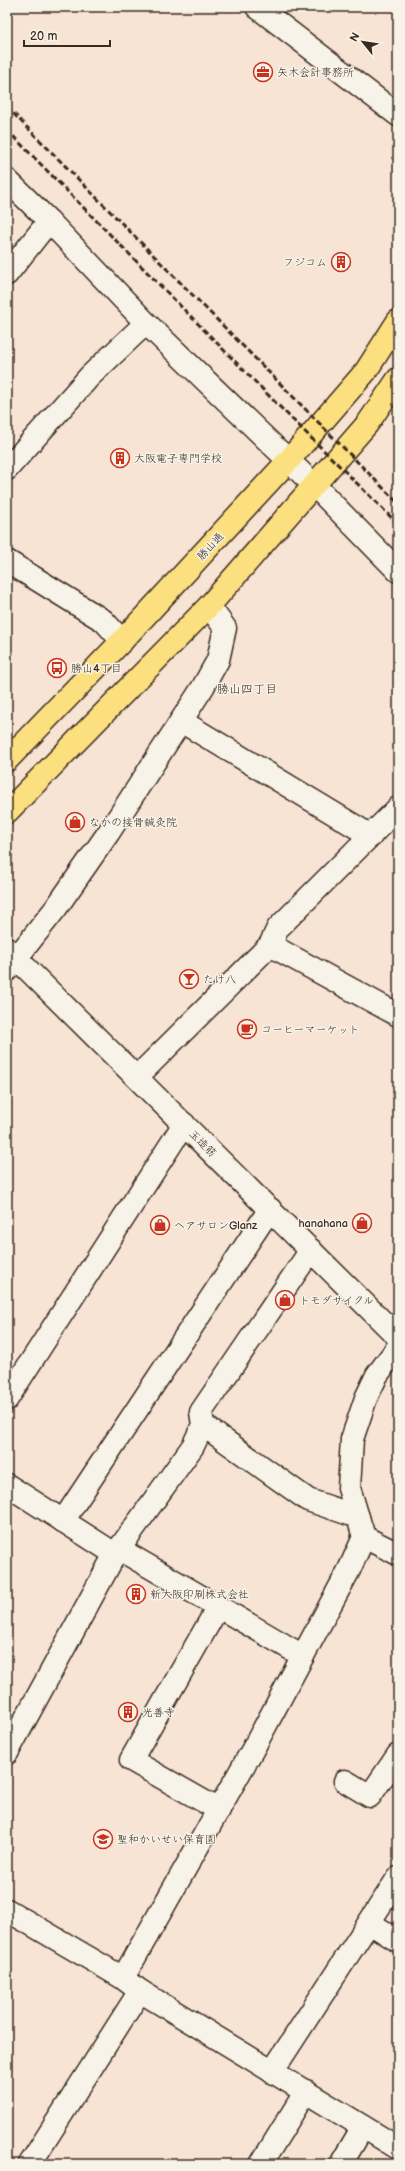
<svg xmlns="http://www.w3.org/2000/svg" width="405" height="2171" font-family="'Balsamiq Sans','Klee One',sans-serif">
<rect width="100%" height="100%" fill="#f7e4d4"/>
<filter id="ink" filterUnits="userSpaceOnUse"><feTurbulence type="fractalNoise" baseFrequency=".025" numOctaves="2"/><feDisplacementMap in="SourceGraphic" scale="8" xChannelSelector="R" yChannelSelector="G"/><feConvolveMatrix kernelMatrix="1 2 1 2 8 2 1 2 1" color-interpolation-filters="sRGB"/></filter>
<g filter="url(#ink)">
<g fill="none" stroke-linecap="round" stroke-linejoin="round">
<defs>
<g id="street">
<path d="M257 7 398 115"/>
<path d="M7 469 90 376 146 323"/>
<path d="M7 561 104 621 122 641"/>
<path d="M181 721 371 836"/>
<path d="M7 970 56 908 109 832 203 687 218 660 225 628 209 606"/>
<path d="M137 1077 270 945 278 928 398 808"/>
<path d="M7 1399 184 1124"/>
<path d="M203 1425 308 1500 358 1517"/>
<path d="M7 1485 115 1554 7 1753"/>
<path d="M63 1521 270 1209"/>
<path d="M364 1537 398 1554"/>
<path d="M218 1607 131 1760 219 1810"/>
<path d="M303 1656 119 1549 193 1446 203 1425 201 1412 311 1250"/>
<path d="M345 1781 370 1796 398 1755"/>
<path d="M370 1923 398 1941"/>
<path d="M123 1978 253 1749 349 1570 364 1537 349 1488 352 1439 366 1398 377 1375 398 1347"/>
<path d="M272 2072 398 1878"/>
<path d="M30 2164 140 1991"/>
<path d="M261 2164 306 2091"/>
<path d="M341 2164 363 2127"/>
</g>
<g id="secondary">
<path d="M7 180 49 221 146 323 315 486 398 571"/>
<path d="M7 274 49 221"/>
<path d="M270 945 398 1015"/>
<path d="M7 949 398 1337"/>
<path d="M7 1910 123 1978 140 1991 398 2148"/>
</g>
<g id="primary">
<path d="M7 760 122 641 288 461 366 371 398 321"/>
<path d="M7 812 209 606 368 423 398 379"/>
</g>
</defs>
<!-- street casing -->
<use href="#street" stroke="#3b2a1e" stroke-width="25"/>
<!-- secondary casing -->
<use href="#secondary" stroke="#3b2a1e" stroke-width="25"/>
<!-- primary casing -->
<use href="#primary" stroke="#3b2a1e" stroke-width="25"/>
<!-- street -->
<use href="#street" stroke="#f7f3e8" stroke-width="22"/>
<!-- secondary -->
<use href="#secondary" stroke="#f7f3e8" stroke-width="22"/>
<!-- primary -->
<use href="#primary" stroke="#fce080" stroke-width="22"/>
<!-- rail -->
<g stroke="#3b2a1e" stroke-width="3" stroke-dasharray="6 3" stroke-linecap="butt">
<path d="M7 107 398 503"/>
<path d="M7 130 282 409 398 524"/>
</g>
</g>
</g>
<!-- icons -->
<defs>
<symbol id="office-ring" viewBox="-11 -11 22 22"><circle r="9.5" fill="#f7f3e8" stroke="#c8321e" stroke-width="1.5"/><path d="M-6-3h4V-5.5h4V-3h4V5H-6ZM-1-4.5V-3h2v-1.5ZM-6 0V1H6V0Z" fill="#c8321e"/></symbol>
<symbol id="building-ring" viewBox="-11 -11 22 22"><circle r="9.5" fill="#f7f3e8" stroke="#c8321e" stroke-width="1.5"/><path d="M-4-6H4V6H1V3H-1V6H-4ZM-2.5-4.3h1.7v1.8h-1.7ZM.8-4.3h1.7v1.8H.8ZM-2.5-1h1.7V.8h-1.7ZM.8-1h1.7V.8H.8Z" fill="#c8321e"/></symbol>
<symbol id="bus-ring" viewBox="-11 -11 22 22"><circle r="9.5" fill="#f7f3e8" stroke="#c8321e" stroke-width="1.5"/><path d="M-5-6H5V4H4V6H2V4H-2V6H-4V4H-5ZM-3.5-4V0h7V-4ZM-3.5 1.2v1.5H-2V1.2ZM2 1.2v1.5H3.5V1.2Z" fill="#c8321e"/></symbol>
<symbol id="shop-ring" viewBox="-11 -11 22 22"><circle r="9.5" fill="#f7f3e8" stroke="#c8321e" stroke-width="1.5"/><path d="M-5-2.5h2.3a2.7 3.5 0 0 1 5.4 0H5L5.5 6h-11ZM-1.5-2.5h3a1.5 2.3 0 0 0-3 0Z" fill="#c8321e"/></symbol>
<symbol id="bar-ring" viewBox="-11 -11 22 22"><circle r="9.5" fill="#f7f3e8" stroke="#c8321e" stroke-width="1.5"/><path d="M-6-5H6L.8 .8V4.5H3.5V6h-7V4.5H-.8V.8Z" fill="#c8321e"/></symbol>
<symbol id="cafe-ring" viewBox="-11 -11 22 22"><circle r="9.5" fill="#f7f3e8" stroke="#c8321e" stroke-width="1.5"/><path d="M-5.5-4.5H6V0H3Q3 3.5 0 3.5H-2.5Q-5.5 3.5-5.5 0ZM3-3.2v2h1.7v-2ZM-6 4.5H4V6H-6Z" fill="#c8321e"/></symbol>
<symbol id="school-ring" viewBox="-11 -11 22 22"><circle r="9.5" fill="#f7f3e8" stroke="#c8321e" stroke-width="1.5"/><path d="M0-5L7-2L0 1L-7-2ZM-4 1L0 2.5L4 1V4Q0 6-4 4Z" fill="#c8321e"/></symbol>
</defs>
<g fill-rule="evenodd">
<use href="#office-ring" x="252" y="61" width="22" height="22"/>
<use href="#building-ring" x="330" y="251" width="22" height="22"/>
<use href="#building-ring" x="109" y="447" width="22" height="22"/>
<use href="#bus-ring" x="46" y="657" width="22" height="22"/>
<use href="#shop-ring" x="64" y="811" width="22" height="22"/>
<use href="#bar-ring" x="178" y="968" width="22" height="22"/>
<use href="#cafe-ring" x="236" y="1018" width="22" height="22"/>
<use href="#shop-ring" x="351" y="1212" width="22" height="22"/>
<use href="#shop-ring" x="149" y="1214" width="22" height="22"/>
<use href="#shop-ring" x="274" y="1289" width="22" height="22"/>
<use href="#building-ring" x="125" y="1583" width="22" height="22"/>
<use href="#building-ring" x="117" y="1701" width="22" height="22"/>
<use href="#school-ring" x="92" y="1828" width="22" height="22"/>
</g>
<g text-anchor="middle" stroke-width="3" stroke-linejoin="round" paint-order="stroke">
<!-- poi labels -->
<g font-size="11" fill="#3b2a1e" stroke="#f7f3e8" text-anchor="start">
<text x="277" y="76">矢木会計事務所</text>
<text x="327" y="266" text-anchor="end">フジコム</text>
<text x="134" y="462">大阪電子専門学校</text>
<text x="71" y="672">勝山4丁目</text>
<text x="89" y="826">なかの接骨鍼灸院</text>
<text x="203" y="983">たけ八</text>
<text x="261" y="1033">コーヒーマーケット</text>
<text x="348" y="1227" text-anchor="end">hanahana</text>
<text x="174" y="1229">ヘアサロンGlanz</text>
<text x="299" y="1304">トモダサイクル</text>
<text x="150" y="1598">新大阪印刷株式会社</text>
<text x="142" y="1716">光善寺</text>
<text x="117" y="1843">聖和かいせい保育園</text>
</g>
<!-- street labels -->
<g font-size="11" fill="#3b2a1e" stroke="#f7f3e8">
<text transform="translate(210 546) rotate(-47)" y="4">勝山通</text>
<text transform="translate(203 1143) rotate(45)" y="4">玉造筋</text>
</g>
<!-- neighbourhood labels -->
<g font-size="12" fill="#3b2a1e" stroke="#f7f3e8">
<text x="247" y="693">勝山四丁目</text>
</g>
</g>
<!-- margin -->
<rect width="405" height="2171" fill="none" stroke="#f7f3e8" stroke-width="24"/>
<rect x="12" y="12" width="381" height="2147" fill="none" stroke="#3b2a1e" stroke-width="1.5" filter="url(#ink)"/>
<!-- north arrow -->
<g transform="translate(363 42) rotate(300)" stroke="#f7f3e8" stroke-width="3" paint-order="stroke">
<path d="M0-3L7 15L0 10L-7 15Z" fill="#3b2a1e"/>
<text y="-6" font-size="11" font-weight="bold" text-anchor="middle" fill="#3b2a1e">N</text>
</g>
<!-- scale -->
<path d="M24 40v6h86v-6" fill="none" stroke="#3b2a1e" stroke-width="2"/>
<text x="30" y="40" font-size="12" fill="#3b2a1e" stroke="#f7f3e8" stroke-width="3" paint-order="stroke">20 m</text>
</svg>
